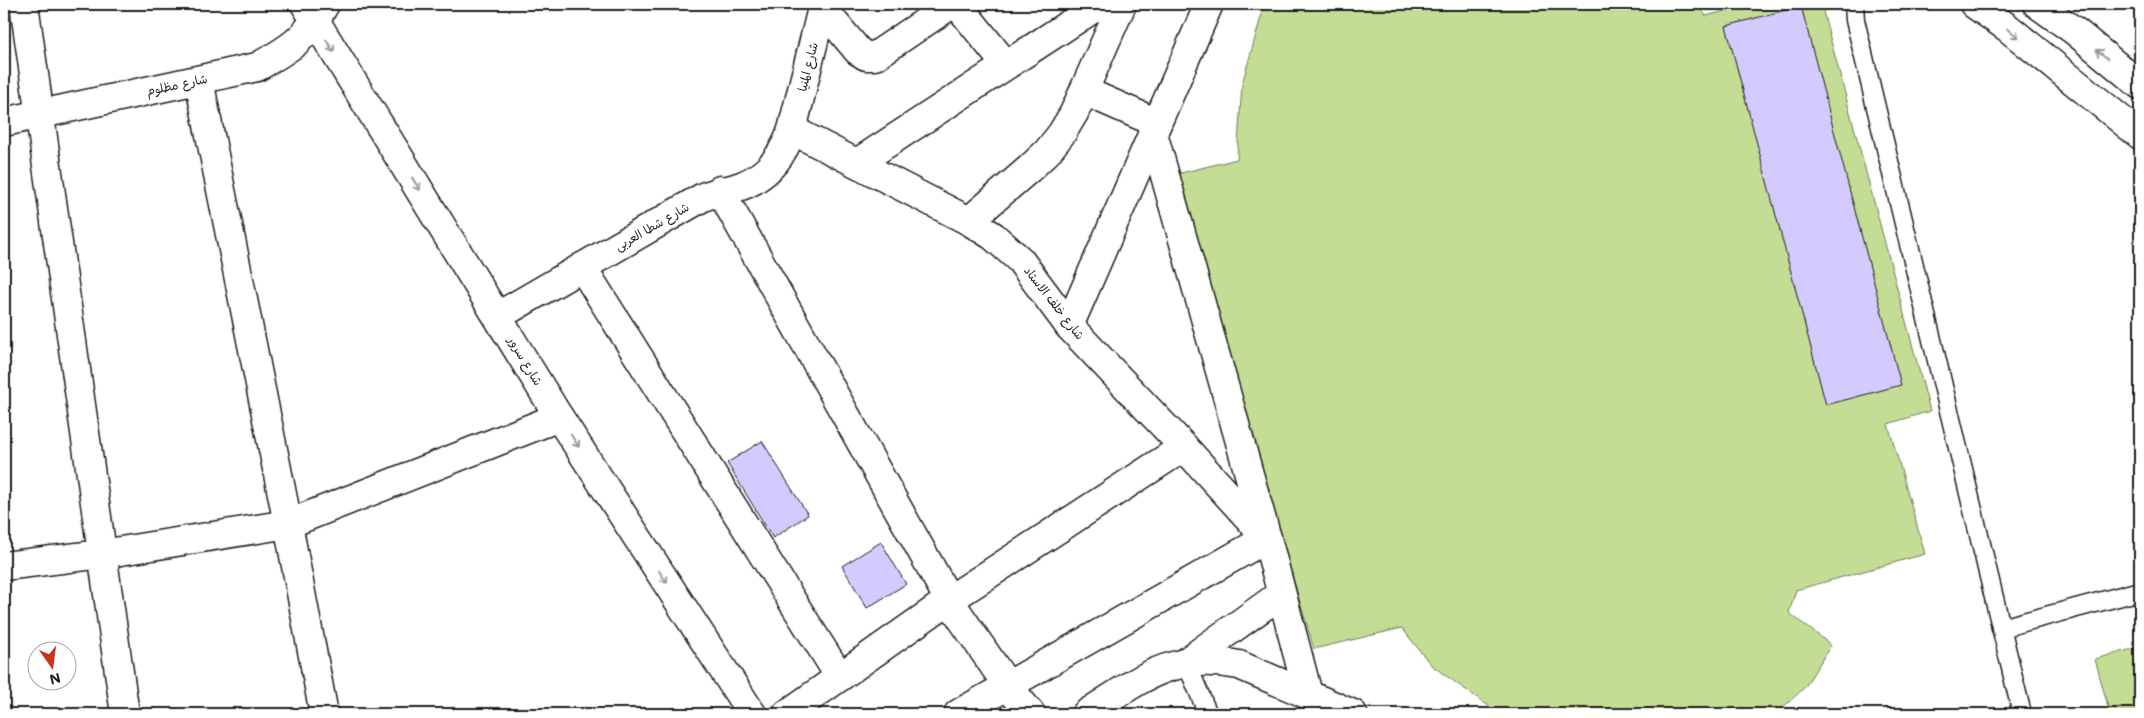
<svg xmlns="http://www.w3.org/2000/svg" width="2144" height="718" font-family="Mali,'Playpen Sans Arabic',sans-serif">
<rect width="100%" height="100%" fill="#fff"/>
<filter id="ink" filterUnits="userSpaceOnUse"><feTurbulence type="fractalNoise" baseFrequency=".02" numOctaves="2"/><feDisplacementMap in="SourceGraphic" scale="10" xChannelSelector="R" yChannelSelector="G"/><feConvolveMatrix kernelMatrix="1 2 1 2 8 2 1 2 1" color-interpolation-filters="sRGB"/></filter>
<g filter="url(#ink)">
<!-- green -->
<g fill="#c4dd94" stroke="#707c58">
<path d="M1269 4H1698L1706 16 1751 4H1821L1930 411 1888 424 1925 554 1796 590 1789 613 1831 645 1805 687 1776 714H1500L1431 665 1402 628 1314 649 1173 175 1237 159 1242 84 1263 10Z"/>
<path d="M2140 647V714H2110L2095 659Z"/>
</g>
<!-- building -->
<g fill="#d5cafd" stroke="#1c1c1c">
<path d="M1801 6 1901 385 1826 405 1726 26Z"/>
<path d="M762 441 808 515 773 538 727 463Z"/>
<path d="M881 542 906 584 867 608 842 566Z"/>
</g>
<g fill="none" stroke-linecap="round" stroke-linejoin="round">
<defs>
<g id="lane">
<path d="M1854 4 1855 20 2022 714"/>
<path d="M2001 628 2140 591"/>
<path d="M1186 662 1208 714"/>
</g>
<g id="street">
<path d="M24 4 125 714"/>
<path d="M957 4 1006 65"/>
<path d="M822 8 858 51 866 56H875L952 4"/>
<path d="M199 80 288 524 324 714"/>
<path d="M1084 91 1157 123"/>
<path d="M4 122 257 67C291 48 307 38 325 4"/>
<path d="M792 130 969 221 993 236 1020 260 1069 326 1184 447 1267 538 958 714"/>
<path d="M1153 133 1267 538 1308 694"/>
<path d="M857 163 1100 4"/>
<path d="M720 190 949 600 1007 685 1031 714"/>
<path d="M969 221 1029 169 1047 152 1062 133 1074 113 1122 4"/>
<path d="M582 267 840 677"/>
<path d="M498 316 703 197C715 192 728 191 741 186 768 176 783 156 792 130L823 4"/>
<path d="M1069 326 1209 4"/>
<path d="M4 566 102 554 288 524 559 417"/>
<path d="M1186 662 1281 594"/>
<path d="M787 714 949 600 1184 447"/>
</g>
<g id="secondary">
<path d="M305 4 559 417 752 714"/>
<path d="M1974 4 2008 28 2140 135"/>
<path d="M2037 4 2076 32 2140 85"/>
<path d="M1086 714C1141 679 1170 652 1239 665L1353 714"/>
</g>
</defs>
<!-- lane casing -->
<use href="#lane" stroke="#1c1c1c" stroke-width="21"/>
<!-- street casing -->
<use href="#street" stroke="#1c1c1c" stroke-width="31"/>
<!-- secondary casing -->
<use href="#secondary" stroke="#1c1c1c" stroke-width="31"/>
<!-- lane -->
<use href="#lane" stroke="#fff" stroke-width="18"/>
<!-- street -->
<use href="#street" stroke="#fff" stroke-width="28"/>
<!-- secondary -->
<use href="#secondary" stroke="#fff" stroke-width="28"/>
</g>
<!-- one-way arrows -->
<defs><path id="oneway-shaft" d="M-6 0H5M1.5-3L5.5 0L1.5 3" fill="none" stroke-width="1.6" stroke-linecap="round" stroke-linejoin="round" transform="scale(1.25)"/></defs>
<g stroke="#999">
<use href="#oneway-shaft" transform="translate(2013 33) rotate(39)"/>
<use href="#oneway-shaft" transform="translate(330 46) rotate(58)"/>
<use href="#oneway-shaft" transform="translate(2102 54) rotate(-141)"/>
<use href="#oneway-shaft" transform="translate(416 184) rotate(58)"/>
<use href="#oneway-shaft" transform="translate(575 441) rotate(57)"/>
<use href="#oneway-shaft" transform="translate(663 577) rotate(57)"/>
</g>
</g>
<g text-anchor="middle" stroke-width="4" stroke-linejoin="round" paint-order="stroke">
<!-- street labels -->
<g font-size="12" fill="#1c1c1c" stroke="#fff">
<text transform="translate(808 67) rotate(-76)" y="4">شارع المنيا</text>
<text transform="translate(177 85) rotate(-12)" y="4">شارع مظلوم</text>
<text transform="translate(652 227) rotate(-30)" y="4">شارع شطا العربى</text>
<text transform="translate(1054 303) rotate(52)" y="4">شارع خلف الاستاد</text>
<text transform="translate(525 361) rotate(59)" y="4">شارع سرور</text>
</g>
</g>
<!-- margin -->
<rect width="2144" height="718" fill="none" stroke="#fff" stroke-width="20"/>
<rect x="10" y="10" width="2124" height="698" fill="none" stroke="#1c1c1c" stroke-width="2" filter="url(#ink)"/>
<!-- north arrow -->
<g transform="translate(52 666) rotate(166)"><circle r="24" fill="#ffffff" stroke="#a4a4a4"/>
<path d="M0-4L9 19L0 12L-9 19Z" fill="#c8321e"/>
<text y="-8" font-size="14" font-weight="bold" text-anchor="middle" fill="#1c1c1c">N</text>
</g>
</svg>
